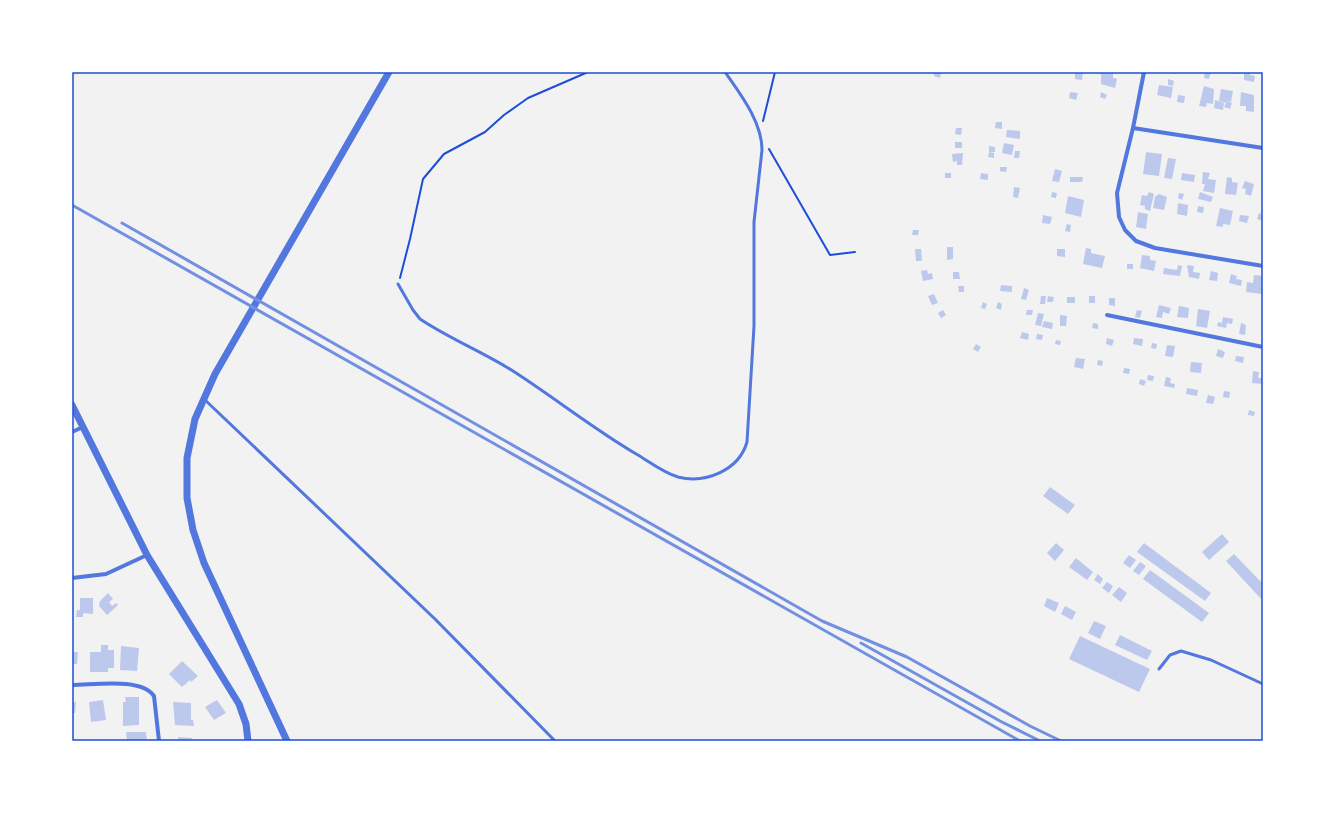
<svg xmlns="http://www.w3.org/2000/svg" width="1335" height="813" font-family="'Open Sans',sans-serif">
<rect width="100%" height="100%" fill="#f2f2f2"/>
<!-- building -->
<g fill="#bdc9ec">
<path d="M934 72H941L940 78 934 76Z"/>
<path d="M1075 72H1083L1082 80 1075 79Z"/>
<path d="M1101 72H1113V78L1117 79 1115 88 1101 84Z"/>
<path d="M1205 72H1211L1209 79 1204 78Z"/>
<path d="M1227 72H1239V74Z"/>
<path d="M1244 72H1250V75L1255 76 1254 82 1244 80Z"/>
<path d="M1168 79 1174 81 1173 86 1168 85Z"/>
<path d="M1159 85 1173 87 1171 98 1157 95Z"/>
<path d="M1204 86 1214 89 1213 104 1207 103 1206 107 1199 106Z"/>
<path d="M1221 89 1233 91 1231 102 1226 101 1232 103 1230 109 1224 107 1226 103 1219 101Z"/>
<path d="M1070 92 1078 93 1076 100 1069 98Z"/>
<path d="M1101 92 1107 95 1105 99 1100 97Z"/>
<path d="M1241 92 1254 95V112L1246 111V106H1240Z"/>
<path d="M1178 95 1185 96 1184 103 1177 102Z"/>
<path d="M1215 100 1224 103 1223 110 1214 108Z"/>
<path d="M996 122H1002V129L995 128Z"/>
<path d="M956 128H962L961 135 955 134Z"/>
<path d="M1007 130 1020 131V139L1006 137Z"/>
<rect x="955" y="142" width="7" height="6"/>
<path d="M1004 143 1014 145 1012 155 1002 153Z"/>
<path d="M989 146 995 147V152H989Z"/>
<path d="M1015 151H1020L1019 158H1014Z"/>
<path d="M989 152 994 153V158L988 157Z"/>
<path d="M1146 152 1162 154 1159 176 1143 174Z"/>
<path d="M963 153 962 165H957V161L953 162 952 154Z"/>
<path d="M1168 158 1176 159 1172 179 1164 178Z"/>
<path d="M1000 167H1007L1006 172 1000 171Z"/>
<path d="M1055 169 1062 171 1059 182 1052 181Z"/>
<path d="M1203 172 1210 173 1208 179 1216 180 1214 193 1203 191 1205 184H1202Z"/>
<rect x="945" y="173" width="6" height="5"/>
<path d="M981 173 988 174V180L980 179Z"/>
<path d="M1182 173 1195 175 1194 182 1181 180Z"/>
<path d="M1070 177H1083L1082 182H1070Z"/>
<path d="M1227 177 1232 178V182L1238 183 1236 195 1225 194Z"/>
<path d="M1245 181 1254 184 1251 196 1245 194 1246 189 1242 188Z"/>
<path d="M1014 187 1020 188 1018 198 1013 197Z"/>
<path d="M1052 192 1057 193 1056 198 1051 197Z"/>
<path d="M1149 192 1154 194 1150 211 1145 209V206L1140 205 1142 195 1147 196Z"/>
<path d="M1200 192 1213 197 1211 202 1198 199Z"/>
<path d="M1179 193 1184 194 1182 200 1178 198Z"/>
<path d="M1159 194 1167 197 1164 210 1153 208 1155 197Z"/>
<path d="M1068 196 1084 200 1081 217 1065 213Z"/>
<path d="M1178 203 1188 205 1187 216 1177 214Z"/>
<path d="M1198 206 1204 207 1203 213 1197 212Z"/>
<path d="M1220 208 1233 211 1230 225 1223 224V227L1216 226Z"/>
<path d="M1262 208H1263V221L1257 219 1259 213 1261 214Z"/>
<path d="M1138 212 1148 214 1146 229 1136 227Z"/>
<path d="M1043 215 1052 217 1050 224 1042 223Z"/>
<path d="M1240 215 1249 216 1247 223 1239 221Z"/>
<path d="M1067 224 1071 225 1070 232 1065 231Z"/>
<path d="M913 230H919L918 235H912Z"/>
<path d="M947 247H953V259L947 260Z"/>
<path d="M1086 248 1091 249V253L1105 256 1102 268 1083 264Z"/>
<path d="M915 249H921L922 261H916Z"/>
<path d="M1057 249H1065V257L1057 256Z"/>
<path d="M1142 255 1150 256V260L1156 261 1154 271 1140 268Z"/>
<rect x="1127" y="264" width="6" height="5"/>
<path d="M1178 265 1182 266 1180 276 1163 274 1164 268 1177 270Z"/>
<path d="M1187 265 1194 266 1193 272 1200 273 1199 279 1189 277Z"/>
<path d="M927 270 928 274 932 273 933 279 923 281 921 271Z"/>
<path d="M1211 271 1218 273 1217 281 1209 280Z"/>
<path d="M953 272H959L960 279H953Z"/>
<path d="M1231 274 1237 276 1236 279 1242 280 1241 286 1229 283Z"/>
<path d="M1254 275 1263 276 1262 294 1246 292 1247 282 1253 283Z"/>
<path d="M1001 285 1012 286V292L1000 291Z"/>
<path d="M958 286H964V292H959Z"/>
<path d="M1024 288 1029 290 1026 300 1021 299Z"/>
<path d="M934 294 938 303 932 305 928 296Z"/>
<path d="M1041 296H1046L1045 304H1040Z"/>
<path d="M1048 296 1054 297 1053 302H1047Z"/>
<rect x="1089" y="296" width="6" height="7"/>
<rect x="1067" y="297" width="8" height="6"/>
<path d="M1109 298H1115V306L1109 305Z"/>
<path d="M983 302 987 304 985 309 981 308Z"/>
<path d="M998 302 1002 304 1001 310 996 308Z"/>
<path d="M1159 305 1171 308 1169 314 1163 312 1162 318 1156 317Z"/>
<path d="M1179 306 1189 308 1188 318 1177 317Z"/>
<path d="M1198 309 1210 311 1207 328 1196 326Z"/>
<path d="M943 310 946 315 941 318 938 313Z"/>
<path d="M1027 310H1033L1032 315H1026Z"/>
<path d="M1137 310 1142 311 1140 318 1135 317Z"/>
<path d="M1038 313 1044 314 1041 326 1035 325Z"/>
<path d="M1060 315 1067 316 1066 326H1060Z"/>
<path d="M1223 317 1233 319 1232 324 1227 323 1226 328 1217 326 1218 322 1222 323Z"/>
<path d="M1044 321 1053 323 1052 329 1042 327Z"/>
<path d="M1093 323 1098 324V329L1092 328Z"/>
<path d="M1241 323 1246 325 1245 335 1239 334Z"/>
<path d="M1022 332 1029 334 1028 340 1020 338Z"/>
<path d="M1037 334 1043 335 1042 340 1036 339Z"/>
<path d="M1107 338 1114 340 1112 346 1106 344Z"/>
<path d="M1134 338 1143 339 1142 346 1133 344Z"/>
<path d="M1056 340 1061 341 1060 345 1055 344Z"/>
<path d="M1152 343 1157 344 1156 349 1151 348Z"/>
<path d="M976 344 981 347 978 352 973 349Z"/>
<path d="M1167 345 1175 346 1173 357 1165 356Z"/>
<path d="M1218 349 1225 352 1223 358 1216 356Z"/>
<path d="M1236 356 1244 357 1243 363 1235 361Z"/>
<path d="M1076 358 1085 359 1083 369 1074 367Z"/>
<path d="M1098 360 1103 361 1102 366 1097 365Z"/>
<path d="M1191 362 1202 363 1201 373 1190 372Z"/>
<path d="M1124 368 1130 369 1129 374 1123 373Z"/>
<path d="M1253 371 1259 372 1258 378H1263V384L1252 383Z"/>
<path d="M1148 375 1154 376 1153 381 1147 380Z"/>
<path d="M1166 377 1171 378 1170 383 1175 384 1174 388 1164 386Z"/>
<path d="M1140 379 1146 381 1144 386 1139 384Z"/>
<path d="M1187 388 1198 390 1197 396 1186 394Z"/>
<path d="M1224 391 1230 392 1229 398 1223 397Z"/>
<path d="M1208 395 1215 397 1213 404 1206 403Z"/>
<path d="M1249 410 1255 412 1254 416 1248 415Z"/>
<path d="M1050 487 1075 505 1068 514 1043 496Z"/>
<path d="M1222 534 1229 542 1209 560 1202 552Z"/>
<path d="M1056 543 1064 550 1055 561 1047 553Z"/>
<path d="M1144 543 1211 593 1205 601 1137 552Z"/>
<path d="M1234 554 1263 584V601L1226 561Z"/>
<path d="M1129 555 1136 560 1130 568 1123 563Z"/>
<path d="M1076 558 1093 572 1087 580 1069 567Z"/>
<path d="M1140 562 1146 566 1139 575 1133 571Z"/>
<path d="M1150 570 1209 613 1202 622 1143 579Z"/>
<path d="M1098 574 1103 579 1100 584 1094 580Z"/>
<path d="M1107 582 1113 586 1109 593 1102 588Z"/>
<path d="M1119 587 1127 593 1121 602 1112 595Z"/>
<path d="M108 593 113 599 109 602 112 606 116 603 118 605 107 615 99 606 100 601Z"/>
<path d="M80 598H93V614L83 613V617H76L77 610H80Z"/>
<path d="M1047 598 1059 603 1055 612 1044 606Z"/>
<path d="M1065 606 1076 612 1072 620 1061 614Z"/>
<path d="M1094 621 1106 626 1100 639 1088 633Z"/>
<path d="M1120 635 1152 651 1147 660 1115 645Z"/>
<path d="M1080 636 1150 669 1139 692 1069 659Z"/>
<path d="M101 645H108V650H114V668H108V672H90V652H101Z"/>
<path d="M121 646 139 648 137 671 120 670Z"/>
<path d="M72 652H78L77 664H72Z"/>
<path d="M182 661 198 676 191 682 190 680 182 687 169 674Z"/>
<path d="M125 697H139V725L123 726V702H126Z"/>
<path d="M103 700 106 720 91 722 89 702Z"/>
<path d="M217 700 226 713 214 720 205 707Z"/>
<path d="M72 702H76L75 713H72Z"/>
<path d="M173 702 191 703V720H193L194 726 175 725Z"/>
<path d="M126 732H146L147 741H127Z"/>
<path d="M178 737 192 738V741H178Z"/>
</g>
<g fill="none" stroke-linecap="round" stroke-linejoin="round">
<!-- path -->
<g stroke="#1d4ed8" stroke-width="2">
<path d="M763 121 775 72"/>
<path d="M769 149 830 255 855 252"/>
<path d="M400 278 410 239 423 179 444 154 485 132 504 115 528 98 588 72"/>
</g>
<!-- service -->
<g stroke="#5277de" stroke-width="3">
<path d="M398 284 413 310 420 319C450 339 483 352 513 371 555 398 595 430 638 455 651 463 664 473 678 477 706 484 739 470 747 442L754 326V222L762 150C762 122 741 95 725 72"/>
<path d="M204 399 435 619 555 741"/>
<path d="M1159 669 1170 655 1181 651 1211 660 1263 684"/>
</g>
<!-- minor -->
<g stroke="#5277de" stroke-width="4">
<path d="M1144 72 1133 128 1117 193 1119 217 1125 230 1136 241 1155 248 1263 266"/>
<path d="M1133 128 1263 148"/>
<path d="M1107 315 1263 347"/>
<path d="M72 432 83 427"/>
<path d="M72 578 106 574 147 555"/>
<path d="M72 685C94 685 141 677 154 696L159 741"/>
</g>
<!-- tertiary -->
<g stroke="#5277de" stroke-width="7">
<path d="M72 405 147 555 239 704 246 724 248 741"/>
<path d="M287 741 204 563 193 530 187 498V458L195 419 215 374 389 72"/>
</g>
<!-- rail -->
<g stroke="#7290e2" stroke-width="3">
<path d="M72 205 1020 741"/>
<path d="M122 223 822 621 907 657 1030 726 1061 741"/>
<path d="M861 643 1000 721 1040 741"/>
</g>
</g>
<!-- border -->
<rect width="1335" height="813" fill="none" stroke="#ffffff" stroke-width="146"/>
<rect x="73" y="73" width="1189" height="667" fill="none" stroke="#1d4ed8" stroke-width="1.5"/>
</svg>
